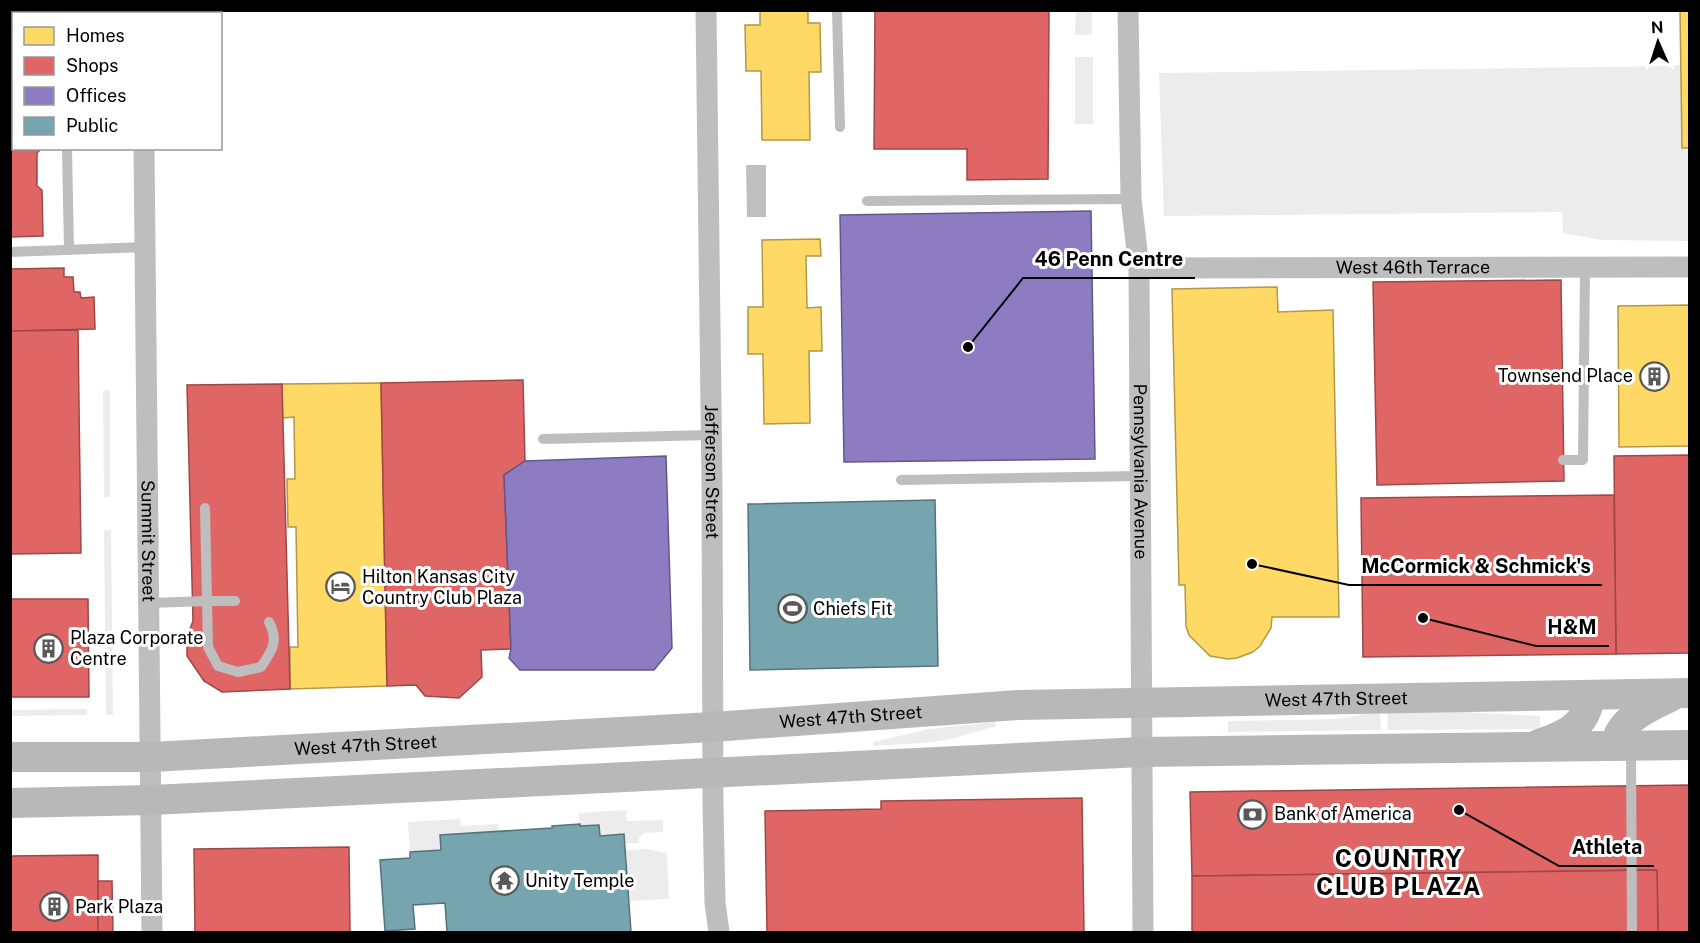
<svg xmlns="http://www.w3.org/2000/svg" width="1700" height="943" font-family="'Public Sans',sans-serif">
<rect width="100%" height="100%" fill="#fff"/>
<!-- green -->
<g fill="#ececec">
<path d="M1076 11H1092V35H1075Z"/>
<rect x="1075" y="57" width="18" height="67"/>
<path d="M1681 64 1682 147 1689 148V241L1601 240 1563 233 1562 212 1164 216 1159 73 1674 66Z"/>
<path d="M110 390V497H104L103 391Z"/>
<path d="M104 530H111L113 715H106Z"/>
<path d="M87 709V715L11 716V710Z"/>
<path d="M1404 709 1540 716V729L1388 730 1387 710Z"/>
<path d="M1380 711 1381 730 1228 732V721L1338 719Z"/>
<path d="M995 722 996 727C978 730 962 737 945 740 922 744 897 744 874 746L873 742 929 729Z"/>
<path d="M626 810 627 821 663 820V832L644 833 639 838V843H625L624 834 600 836 599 825 580 826 579 813Z"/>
<path d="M460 819 461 826 498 824 499 831 441 835V850L410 852 408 822Z"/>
<path d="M645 849 667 853 669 899 629 901 626 850Z"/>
</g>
<!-- water -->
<path fill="#bfbfbf" d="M746 165H766V217H747Z"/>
<!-- homes -->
<g fill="#ffd966" stroke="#b29847" stroke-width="1.5">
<path d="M760 10H808V23H820L821 72H809L810 140H762L761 71H746L745 25H760Z"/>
<path d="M1680 10H1690V148H1682Z"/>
<path d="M820 239 821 256H806L807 308 821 307 822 351H809L810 423 764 424 763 354H748V307H763L762 240Z"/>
<path d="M1277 287 1278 312 1333 310 1339 617H1272L1271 628 1260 646 1253 652 1237 658 1228 659 1210 656 1189 635 1186 626 1185 585H1179L1172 289Z"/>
<path d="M1690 305V446L1619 447 1618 306Z"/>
<path d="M381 383 387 686 290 689V647H298L296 527H288L287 479H295L294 417 282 418V384Z"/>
</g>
<!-- shops -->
<g fill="#e06666" stroke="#9d4747" stroke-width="1.5">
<path d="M10 10H95V14H14V148L93 149H41L37 153V186L42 190 43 236 10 237Z"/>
<path d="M875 10H1049L1048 179 967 180V149H874Z"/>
<path d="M64 268V277H73L74 292H80L81 298 94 297 95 329 10 331V269Z"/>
<path d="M1561 280 1564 481 1377 485 1373 282Z"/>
<path d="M78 330 81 553 10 554V331Z"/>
<path d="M523 380 525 461 504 475 511 649 481 650 482 677 459 698 425 696 416 685 387 686 381 383Z"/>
<path d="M282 384 290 689 222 692 204 681 187 656V637L193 621 187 385Z"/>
<path d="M1690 455V653L1616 654 1614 456Z"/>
<path d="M1614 495 1616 654 1363 657 1361 498Z"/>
<path d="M10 599H88L89 697H10Z"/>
<path d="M1690 785V932H1658L1657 870 1192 876 1190 792Z"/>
<path d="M1082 798 1084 932H767L765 811 881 809V801Z"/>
<path d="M349 847 350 932H195L194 849Z"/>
<path d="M98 855V932H10V856Z"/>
<path d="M1657 870 1658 932H1192V876Z"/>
<path d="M98 881H112L113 932H98Z"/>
</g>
<!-- offices -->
<g fill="#8e7cc3" stroke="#635788" stroke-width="1.5">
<path d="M1091 211 1095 459 844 462 840 215Z"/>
<path d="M666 456 672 648 654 670H520L509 658 511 649 504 475 525 461Z"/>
</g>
<!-- public -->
<g fill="#76a5af" stroke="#53747a" stroke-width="1.5">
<path d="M935 500 938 666 750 670 748 504Z"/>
<path d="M580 824V826L599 825 600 836 624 834 631 932H447L445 903 413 905 415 929 385 931 380 860 410 858V852L441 850 440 835 552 828V826Z"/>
</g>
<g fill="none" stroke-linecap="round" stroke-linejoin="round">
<!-- lane -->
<g stroke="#bebebe" stroke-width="10">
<path d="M837 10 840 127"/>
<path d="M67 149 69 250"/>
<path d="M867 201 1131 199"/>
<path d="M10 252 145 247"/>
<path d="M543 439 711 435"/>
<path d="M1563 460H1583L1585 268"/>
<path d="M901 480 1140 476"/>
<path d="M205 508 207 601H235"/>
<path d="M149 603 207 601 208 647 218 666 238 672 261 667C272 651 279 641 269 622"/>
<path d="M1631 749 1632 932"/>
</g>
<!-- street -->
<g stroke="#bebebe" stroke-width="21">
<path d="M142 10V14"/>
<path id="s1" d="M706 10 712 485 713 805 715 903 719 932"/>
<path id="s2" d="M1128 10 1131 199 1139 268 1143 932"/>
<path id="s3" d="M144 148 152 932"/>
<path id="s4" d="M1139 268 1690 267"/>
</g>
<!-- secondary -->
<g stroke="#b8b8b8" stroke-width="30">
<path d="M1539 744C1566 735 1587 726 1590 695"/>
<path d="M1615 746C1620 718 1650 707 1672 696"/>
<path id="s5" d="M10 757H151L713 727 1018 705 1690 693"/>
<path d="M10 803 151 800 1142 752 1690 745"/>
</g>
</g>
<!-- icons -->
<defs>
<symbol id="building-ring" viewBox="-11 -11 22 22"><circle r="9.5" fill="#fff" stroke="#595959" stroke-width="1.5"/><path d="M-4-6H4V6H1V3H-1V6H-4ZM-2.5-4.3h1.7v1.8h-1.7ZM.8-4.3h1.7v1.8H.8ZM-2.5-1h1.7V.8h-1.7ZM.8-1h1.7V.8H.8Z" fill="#595959"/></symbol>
<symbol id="hotel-ring" viewBox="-11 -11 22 22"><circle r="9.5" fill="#fff" stroke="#595959" stroke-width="1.5"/><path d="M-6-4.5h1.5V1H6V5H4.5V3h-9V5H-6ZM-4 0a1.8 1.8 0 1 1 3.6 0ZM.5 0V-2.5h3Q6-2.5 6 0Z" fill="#595959"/></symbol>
<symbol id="stadium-ring" viewBox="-11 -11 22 22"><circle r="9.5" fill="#fff" stroke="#595959" stroke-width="1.5"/><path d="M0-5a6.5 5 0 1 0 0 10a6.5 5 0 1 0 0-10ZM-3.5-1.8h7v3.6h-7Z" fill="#595959"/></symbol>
<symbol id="bank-ring" viewBox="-11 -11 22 22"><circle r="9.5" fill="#fff" stroke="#595959" stroke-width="1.5"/><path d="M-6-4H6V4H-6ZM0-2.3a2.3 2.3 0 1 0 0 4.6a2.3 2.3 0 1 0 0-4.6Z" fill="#595959"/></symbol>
<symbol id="temple-ring" viewBox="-11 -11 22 22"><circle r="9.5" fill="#fff" stroke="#595959" stroke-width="1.5"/><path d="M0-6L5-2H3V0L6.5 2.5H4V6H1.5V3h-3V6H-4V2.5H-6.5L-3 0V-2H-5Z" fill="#595959"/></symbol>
</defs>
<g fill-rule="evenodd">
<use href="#building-ring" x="1638" y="360" width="33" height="33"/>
<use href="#hotel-ring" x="324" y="570" width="33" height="33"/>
<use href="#stadium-ring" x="776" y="592" width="33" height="33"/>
<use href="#building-ring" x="32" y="632" width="33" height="33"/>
<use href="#bank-ring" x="1236" y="798" width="33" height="33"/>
<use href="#temple-ring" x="488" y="864" width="33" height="33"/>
<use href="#building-ring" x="38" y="890" width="33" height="33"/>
</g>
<g text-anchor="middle" stroke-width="6" stroke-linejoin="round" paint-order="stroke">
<!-- street labels -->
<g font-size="18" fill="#000" stroke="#fff">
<text dy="6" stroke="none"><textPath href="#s4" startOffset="274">West 46th Terrace</textPath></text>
<text dy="6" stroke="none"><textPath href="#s2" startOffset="462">Pennsylvania Avenue</textPath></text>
<text dy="6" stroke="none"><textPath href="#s1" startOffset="462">Jefferson Street</textPath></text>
<text dy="6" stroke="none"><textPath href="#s3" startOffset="393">Summit Street</textPath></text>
<text dy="6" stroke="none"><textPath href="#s5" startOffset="1328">West 47th Street</textPath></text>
<text dy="6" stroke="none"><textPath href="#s5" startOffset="842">West 47th Street</textPath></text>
<text dy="6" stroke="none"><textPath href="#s5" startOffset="356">West 47th Street</textPath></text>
</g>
<!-- poi labels -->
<g font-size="18" fill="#000" stroke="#fff" text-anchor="start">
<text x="1633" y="382" text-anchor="end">Townsend Place</text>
<text x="362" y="583">Hilton Kansas City<tspan x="362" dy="21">Country Club Plaza</tspan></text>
<text x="813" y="615">Chiefs Fit</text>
<text x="70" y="644">Plaza Corporate<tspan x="70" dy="21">Centre</tspan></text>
<text x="1274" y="820">Bank of America</text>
<text x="525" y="887">Unity Temple</text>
<text x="75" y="913">Park Plaza</text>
</g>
<!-- district labels -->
<g font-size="24" font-weight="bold" letter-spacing="1.5" fill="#000" stroke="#fff">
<text x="1399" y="867">COUNTRY<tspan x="1399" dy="28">CLUB PLAZA</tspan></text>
</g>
</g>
<!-- callouts -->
<path fill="none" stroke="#000" stroke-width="2" d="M968 347L1023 278H1195M1252 564L1349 585H1602M1423 618L1536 646H1609M1459 810L1559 866H1654"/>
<g fill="#000" stroke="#fff" stroke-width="2">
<circle cx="968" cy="347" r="6"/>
<circle cx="1252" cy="564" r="6"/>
<circle cx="1423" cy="618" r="6"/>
<circle cx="1459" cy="810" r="6"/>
</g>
<g font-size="20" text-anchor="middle" font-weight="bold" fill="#000" stroke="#fff" stroke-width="6" stroke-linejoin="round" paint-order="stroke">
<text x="1109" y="266">46 Penn Centre</text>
<text x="1476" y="573">McCormick &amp; Schmick's</text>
<text x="1572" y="634">H&amp;M</text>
<text x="1607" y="854">Athleta</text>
</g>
<!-- border -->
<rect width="1700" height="943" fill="none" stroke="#000000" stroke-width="24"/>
<!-- legend -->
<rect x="12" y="12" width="210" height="138" fill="#ffffff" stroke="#999999" stroke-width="1.5"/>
<rect x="24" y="27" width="30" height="18" fill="#ffd966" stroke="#999999" stroke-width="1.5"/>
<text x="66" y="42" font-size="18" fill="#000000">Homes</text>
<rect x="24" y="57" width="30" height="18" fill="#e06666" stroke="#999999" stroke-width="1.5"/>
<text x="66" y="72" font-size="18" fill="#000000">Shops</text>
<rect x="24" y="87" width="30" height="18" fill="#8e7cc3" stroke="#999999" stroke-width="1.5"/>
<text x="66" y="102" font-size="18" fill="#000000">Offices</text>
<rect x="24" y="117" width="30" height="18" fill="#76a5af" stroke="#999999" stroke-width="1.5"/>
<text x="66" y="132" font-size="18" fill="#000000">Public</text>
<!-- north arrow -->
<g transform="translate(1658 42) rotate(357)" stroke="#ffffff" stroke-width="4.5" paint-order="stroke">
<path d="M0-4.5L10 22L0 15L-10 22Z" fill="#000000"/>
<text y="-9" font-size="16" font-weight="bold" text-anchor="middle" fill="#000000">N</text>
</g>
</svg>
